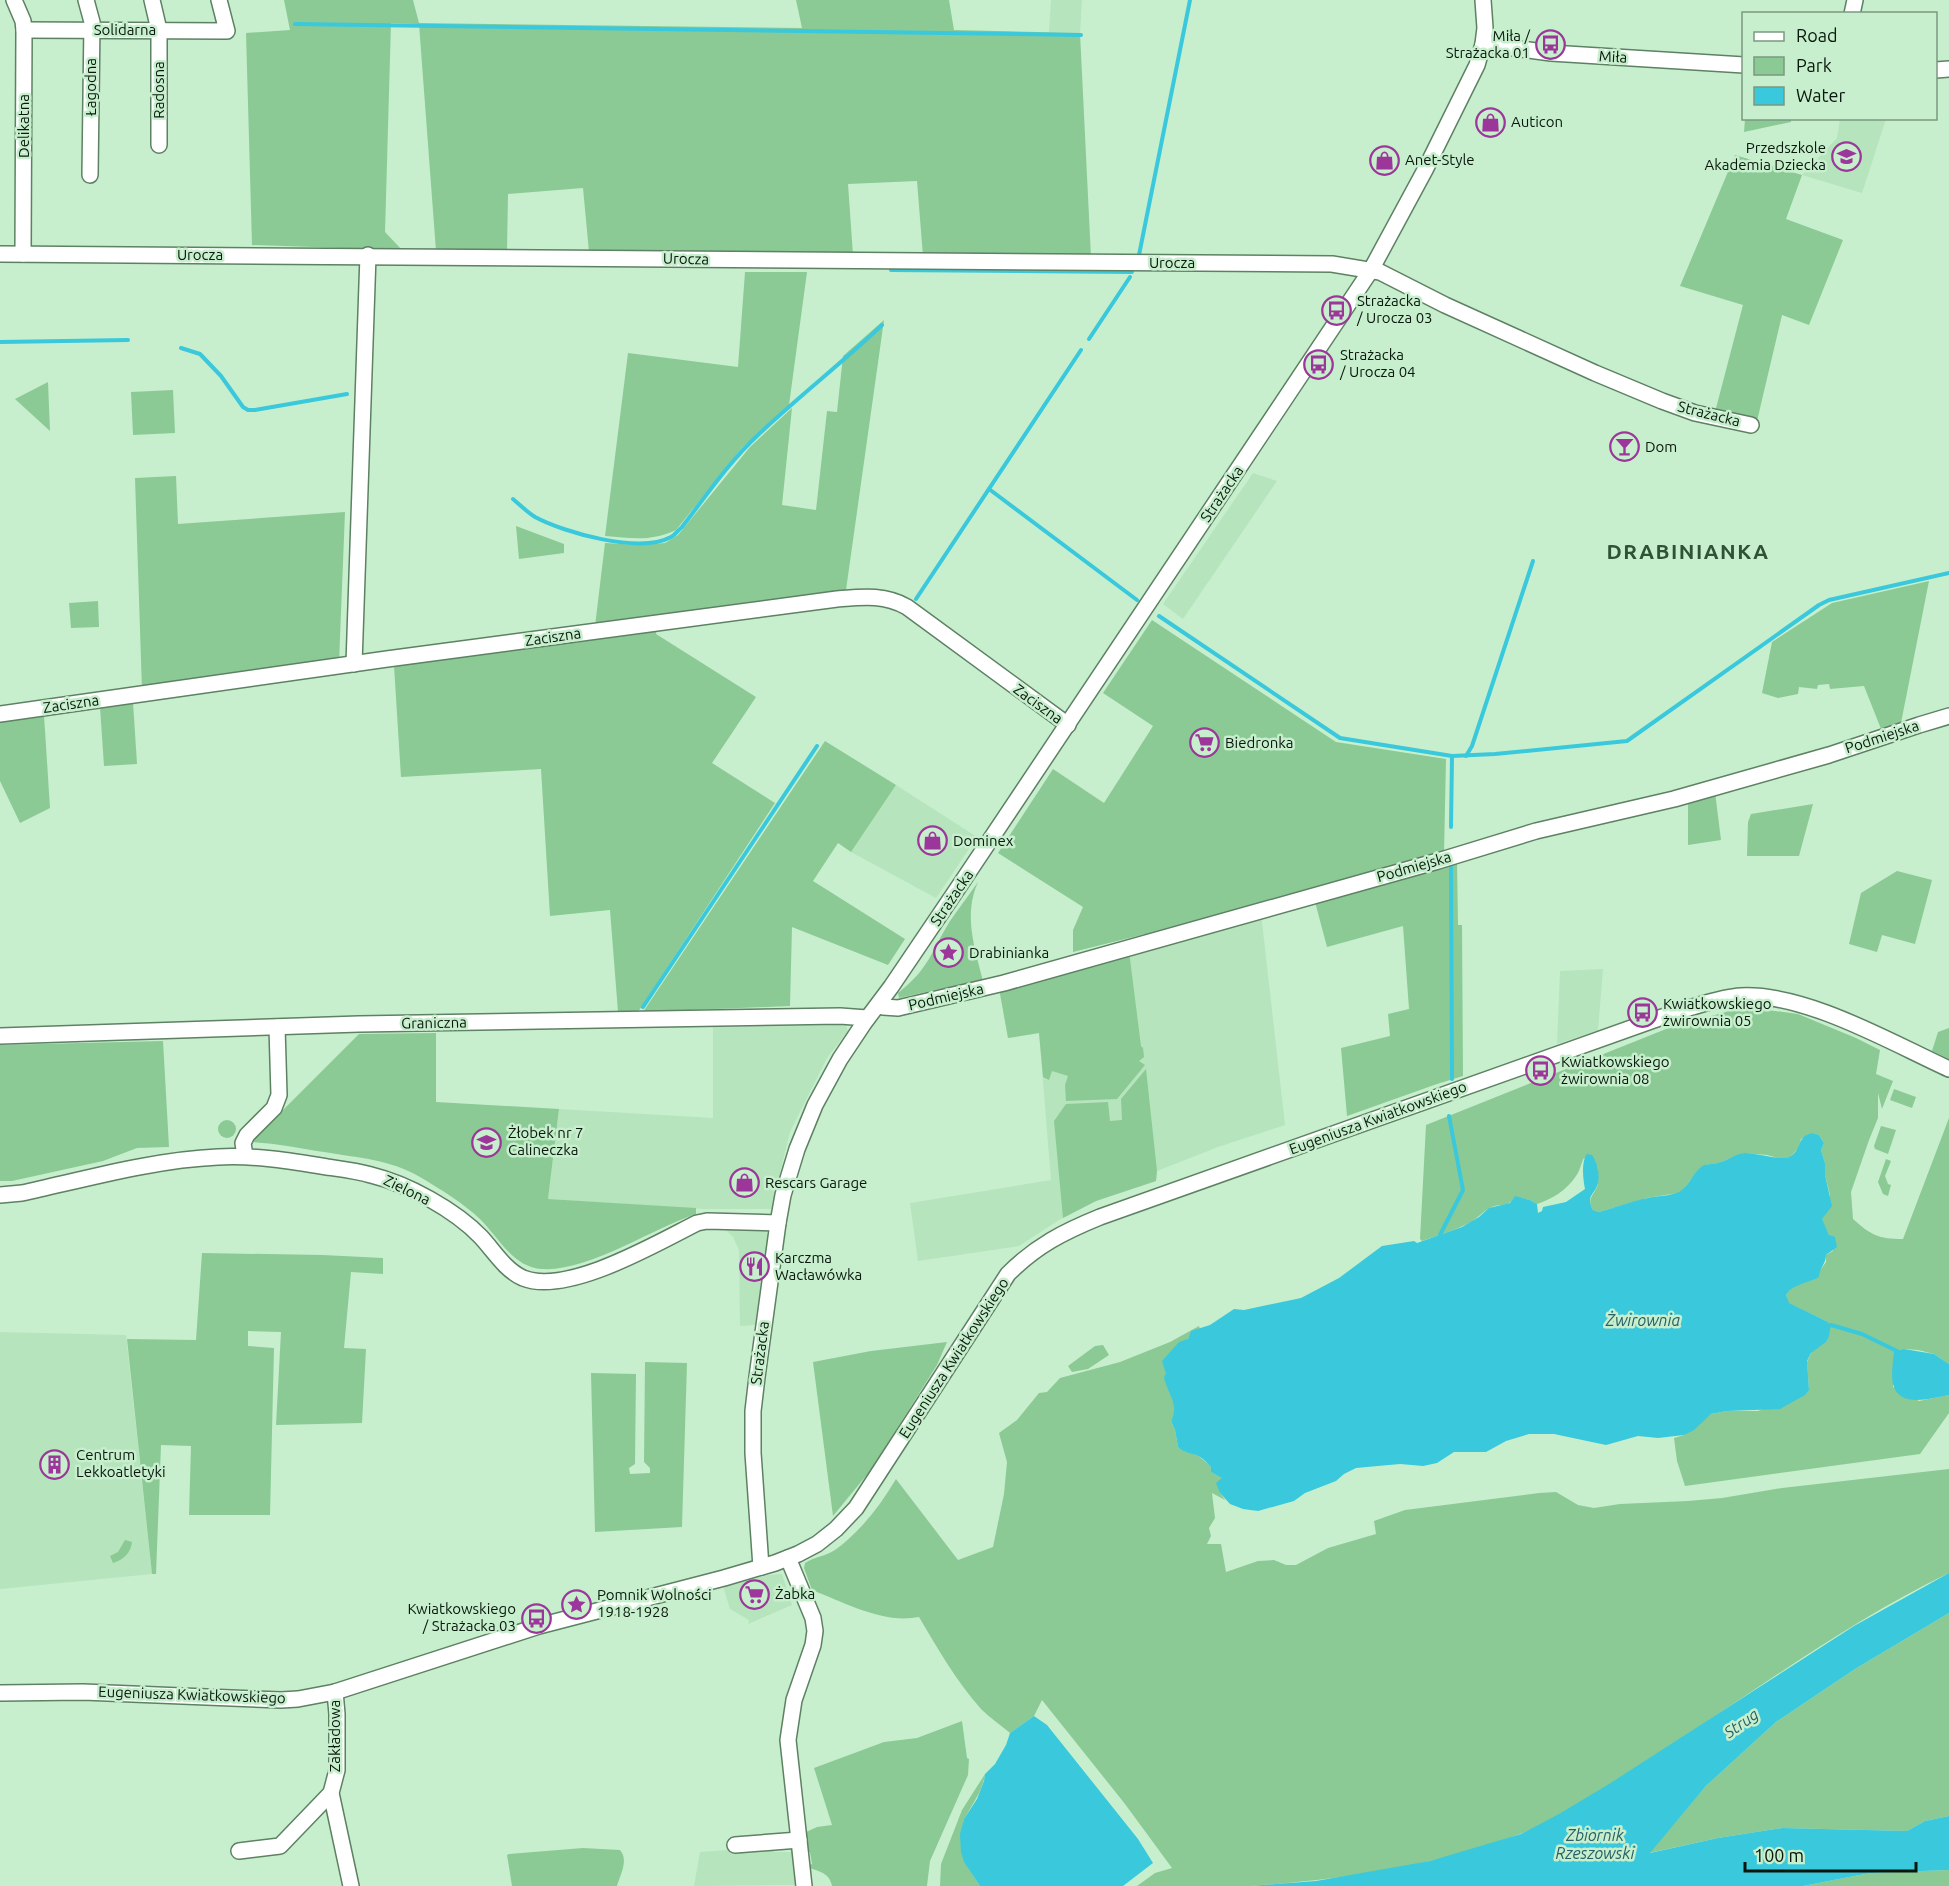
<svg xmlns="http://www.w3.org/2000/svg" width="1949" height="1886" font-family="Ubuntu,sans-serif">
<rect width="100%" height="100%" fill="#c7efcd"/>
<!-- built -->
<g fill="#b6e4bc">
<path d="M1051 0H1082L1080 33 1049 32Z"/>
<path d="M1840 119H1886L1862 193 1802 175 1837 138Z"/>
<path d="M1253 473 1277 481 1183 619 1163 604Z"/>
<path d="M896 785 977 837 936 898 851 852Z"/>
<path d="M1261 913 1285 1125 1218 1147 1157 1171 1156 1181 1096 1201 1059 1220 1019 1246 918 1261 910 1203 1051 1180 1039 1033 1008 1038 999 988Z"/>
<path d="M1603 969 1598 1030 1557 1044 1560 971Z"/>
<path d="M846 1025 848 1031 827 1058 790 1132 771 1209H703L548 1199 559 1109 713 1118V1027Z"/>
<path d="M718 1228 762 1229 768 1234 755 1325 740 1326 739 1250 733 1237 726 1230Z"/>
<path d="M0 1332 126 1335 152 1574 0 1589Z"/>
<path d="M782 1574 792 1605 748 1624 749 1620 730 1609 723 1586 759 1576Z"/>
<path d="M773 1847 774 1852H793L796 1885 694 1886 700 1852Z"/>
</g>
<!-- green -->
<g fill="#8bca95">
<path d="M284 0H413L419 23 802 28 796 0H949L954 30 1080 33 1091 257 923 256 917 181 848 184 853 255 589 252 583 188 508 194 507 251H436L419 24 391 23 385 232 402 250 252 245 246 33 290 30Z"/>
<path d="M1745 119V118L1791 119V122L1744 132Z"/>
<path d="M1735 155 1802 175 1786 219 1843 240 1809 325 1782 315 1757 421 1715 412 1743 305 1680 286Z"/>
<path d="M745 272H807L789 405 742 448 676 530C650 542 632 538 605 536L628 353 738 367Z"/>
<path d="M884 320 846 590 595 626 605 543 640 545 665 543 678 535 750 447 792 408 782 505 816 510 827 411 837 412 843 356Z"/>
<path d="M48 382 50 431 15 399Z"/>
<path d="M173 390 175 433 133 435 131 392Z"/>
<path d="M176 476 178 524 345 512 339 663 142 690 135 478Z"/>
<path d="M516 526 564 544V553L519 559Z"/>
<path d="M1929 581 1900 728 1883 734 1864 686 1830 689 1829 684 1818 685 1817 689 1799 687 1798 694 1778 698 1762 693 1772 642 1832 603Z"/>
<path d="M98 601 99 627 71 628 69 603Z"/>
<path d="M1152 620 1336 742 1446 759 1444 854 1140 941 1145 934 1073 952V930L1083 907 998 853 1053 769 1104 803 1153 726 1103 693Z"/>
<path d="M657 627 656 634 756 697 712 763 775 803 638 1012H618L610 910 550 916 541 769 401 777 394 666Z"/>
<path d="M133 702 137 764 104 766 100 707Z"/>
<path d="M44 715 50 808 20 823 0 781V720Z"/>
<path d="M825 741 896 785 851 852 838 843 813 881 905 939 888 965 792 927 790 1006 643 1012Z"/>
<path d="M1715 792 1721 840 1688 845V799Z"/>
<path d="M1813 804 1799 856H1747L1748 822 1751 814Z"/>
<path d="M1457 859 1458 925H1462L1463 1076 1437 1084 1347 1116 1341 1048 1390 1036 1388 1014 1409 1009 1403 926 1327 947 1314 898Z"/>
<path d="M1897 871 1932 880 1915 944 1882 935 1877 952 1849 944 1861 893Z"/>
<path d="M978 882C963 915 975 948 983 981L935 990 899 998 898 993C929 969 931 952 950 921 959 908 969 895 978 882Z"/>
<path d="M1129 951 1141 1046 1143 1048 1144 1057 1139 1061 1145 1065 1117 1099 1066 1101 1065 1085 1068 1076 1052 1071 1049 1080 1043 1077 1039 1033 1008 1038 999 988Z"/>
<path d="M1760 1009 1798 1014 1856 1038 1880 1050 1876 1074 1893 1081 1882 1109 1878 1093V1118L1869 1140 1851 1192 1853 1219C1871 1235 1878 1239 1903 1239L1949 1118V1364L1934 1354 1918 1350 1904 1349 1894 1350 1893 1387 1919 1401 1949 1395V1413L1920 1454 1685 1486 1677 1461 1674 1438 1684 1435 1711 1414 1727 1411H1758L1809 1390 1807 1362 1826 1321 1788 1303 1786 1295C1792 1286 1802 1281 1813 1280L1826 1262V1255L1833 1251 1829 1235 1821 1219 1830 1195 1825 1175V1163L1821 1150 1824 1143 1819 1135 1813 1133 1801 1139 1798 1149 1790 1157 1782 1159 1767 1155 1744 1153 1719 1163 1705 1165 1695 1174 1684 1189 1678 1193 1647 1198 1599 1212 1593 1210C1587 1199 1592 1197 1597 1187 1599 1181 1598 1173 1597 1166L1584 1158C1581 1163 1580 1171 1576 1176 1567 1190 1552 1199 1537 1204L1530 1200 1515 1197C1506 1209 1501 1202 1490 1208 1483 1211 1478 1218 1471 1222 1456 1230 1439 1235 1422 1241L1420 1239 1426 1125 1671 1027 1733 1010Z"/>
<path d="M1949 1028V1059L1932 1051 1938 1032Z"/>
<path d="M436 1033V1102L559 1109 548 1199 696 1208V1214C651 1229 588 1272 542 1269 513 1267 499 1238 480 1219 463 1203 440 1189 420 1177 389 1159 358 1158 324 1152 300 1148 275 1143 251 1142L359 1034Z"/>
<path d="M163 1041 169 1147 137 1148 103 1161 12 1181H0V1045Z"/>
<path d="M1146 1069 1157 1171 1156 1181 1096 1201 1063 1218 1054 1121 1066 1104 1108 1102 1110 1121 1122 1120 1121 1099Z"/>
<path d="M1894 1089 1916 1097 1912 1108 1890 1100Z"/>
<circle cx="227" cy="1129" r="9"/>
<path d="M1881 1126 1896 1130 1888 1154 1875 1149 1874 1146Z"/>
<path d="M1886 1159 1891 1161 1885 1176 1888 1184 1891 1185 1888 1196 1883 1194 1878 1182Z"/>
<path d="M202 1253 323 1255 383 1258V1274L351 1272 344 1348 366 1349 362 1423 276 1425 281 1332 248 1331V1346L274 1348 270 1515H189L191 1446 161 1445 156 1574H152L127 1339 196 1340Z"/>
<path d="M1199 1326 1200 1329 1191 1332 1188 1339 1163 1360 1171 1395 1174 1398 1175 1413 1171 1421 1175 1430 1178 1447C1188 1455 1189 1451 1198 1456 1203 1459 1207 1463 1211 1467V1472L1223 1478 1220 1493 1225 1500 1212 1493 1215 1518 1209 1528 1211 1536 1207 1544H1221L1226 1572 1258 1561 1274 1560 1286 1565H1296L1328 1548 1376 1534 1374 1521 1405 1510 1539 1493 1556 1492 1578 1505 1594 1508 1620 1504 1688 1501 1722 1498 1782 1488 1949 1469V1573C1839 1626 1741 1702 1638 1766 1600 1790 1562 1818 1520 1834 1437 1866 1338 1880 1250 1886 1213 1886 1174 1886 1137 1886L1155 1873 1172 1868 1125 1804 1042 1700 1034 1716 1010 1733C1001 1725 990 1718 981 1709 956 1681 938 1649 919 1617 883 1624 846 1603 812 1590L804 1568 805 1563C814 1557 826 1556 835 1550 860 1532 880 1506 896 1479L958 1560 993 1547 1004 1494 1007 1462 999 1433 1017 1420 1039 1393 1047 1392 1060 1378 1120 1362 1170 1342Z"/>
<path d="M947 1342 937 1365 870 1471 833 1516 813 1362 871 1351Z"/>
<path d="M1103 1345 1109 1355 1088 1369 1072 1372 1068 1366 1095 1346Z"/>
<path d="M645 1362 687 1363 682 1527 595 1532 591 1373 636 1374 635 1464 629 1468 630 1474 650 1473V1468L644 1462Z"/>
<path d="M125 1540 132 1542C131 1553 123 1560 113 1563L110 1556 118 1552Z"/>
<path d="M1949 1613V1816L1925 1821 1907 1831 1782 1828 1718 1838 1649 1853 1706 1786 1776 1722 1855 1669Z"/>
<path d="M962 1721 967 1758 969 1759 968 1775 930 1861 927 1886H832C830 1874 821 1872 810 1868L809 1865 812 1864 810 1852 807 1853 804 1833 817 1827 832 1825 814 1768 884 1742 917 1738Z"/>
<path d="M985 1774C983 1790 973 1803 966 1816 962 1822 963 1828 962 1835 960 1861 967 1865 980 1886H940L941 1864 962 1810Z"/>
<path d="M583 1848 620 1850C629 1860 620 1875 617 1886H512L507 1855 509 1854Z"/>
<path d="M1949 1870V1886H1803L1870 1873Z"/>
</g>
<!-- water -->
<g fill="#3ac8dc">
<path d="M1813 1133 1819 1135 1824 1143 1821 1150 1825 1163V1175L1832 1206 1822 1219 1829 1235 1835 1237 1837 1247 1826 1255C1826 1264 1819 1268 1819 1277 1807 1284 1794 1283 1786 1295L1789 1303 1826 1321 1831 1325 1829 1336 1826 1342 1811 1353 1807 1361 1809 1390 1805 1395 1780 1409 1727 1411 1711 1414 1694 1430 1684 1435 1658 1438 1638 1436 1606 1445 1554 1434H1529L1506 1441 1486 1452H1454L1437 1463 1423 1466 1400 1464 1356 1468 1344 1474 1336 1481 1305 1493 1294 1501 1258 1511 1243 1509 1230 1504 1220 1493 1216 1483 1222 1478 1211 1472V1467C1207 1463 1203 1458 1198 1456 1190 1452 1185 1454 1178 1447L1175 1430 1171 1421C1180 1403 1167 1394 1164 1377L1166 1374 1162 1361 1179 1342 1188 1339 1191 1331 1210 1325 1234 1309 1244 1310 1301 1298 1339 1278 1382 1246 1414 1241 1417 1243 1462 1227 1479 1217 1489 1208 1510 1203 1515 1196 1530 1200 1537 1204 1538 1213 1542 1211 1543 1207 1566 1202 1585 1189C1583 1179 1581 1162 1587 1154L1592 1155C1597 1162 1600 1174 1598 1183 1595 1195 1585 1195 1593 1210L1599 1212C1615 1208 1631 1201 1648 1198 1657 1196 1670 1196 1679 1192 1690 1186 1693 1171 1704 1165 1708 1164 1714 1164 1718 1163 1727 1161 1735 1154 1744 1153 1754 1152 1781 1161 1789 1157 1803 1151 1795 1136 1813 1133Z"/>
<path d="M1904 1349 1934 1354 1949 1364V1395C1932 1398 1899 1409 1893 1384 1891 1374 1893 1361 1894 1350Z"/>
<path d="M1949 1573V1613L1855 1669 1776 1722 1706 1786 1650 1853 1718 1838 1782 1828 1907 1831 1925 1821 1949 1816V1870L1870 1873 1803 1886H1250L1316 1881 1430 1861 1521 1834 1559 1814 1609 1784 1854 1626Z"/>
<path d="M1034 1716 1047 1725 1138 1839 1153 1863 1123 1886H980L964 1862 961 1852 960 1834 964 1819 977 1799 984 1781 985 1774 995 1764 1006 1745 1010 1733Z"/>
</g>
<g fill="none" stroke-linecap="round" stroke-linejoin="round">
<!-- stream -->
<g stroke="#3ac8dc" stroke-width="4">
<path d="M295 24 1081 35"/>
<path d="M1139 255 1190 0"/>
<path d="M891 270 1132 272"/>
<path d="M1089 339 1130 277"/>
<path d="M0 342 128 340"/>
<path d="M181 348 200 354 221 376 243 407 248 410H255L347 394"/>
<path d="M989 489 1137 600"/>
<path d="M513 499C520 505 527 512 535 517 565 533 640 554 671 537 675 535 678 530 682 527 706 496 729 462 758 435 798 397 842 363 882 325"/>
<path d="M916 599 1081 350"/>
<path d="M1159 616 1340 738 1452 756"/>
<path d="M1466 756 1472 746 1533 561"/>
<path d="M1451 827 1452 756 1495 754 1627 741 1819 605 1829 600 1949 573"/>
<path d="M1451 865 1452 1079"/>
<path d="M643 1007 817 746"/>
<path d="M1440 1235 1463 1190 1449 1116"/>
<path d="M1831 1325 1862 1334 1897 1351"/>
</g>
<defs>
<g id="minor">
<path d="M14 0 23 21 24 30 23 254"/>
<path d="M86 0 92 22 90 175"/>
<path d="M152 0 159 30V145"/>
<path d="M1852 14 1855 0"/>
<path d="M24 30 227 31 219 0"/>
<path d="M1483 44 1551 53 1744 65"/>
<path d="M1936 70 1949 69"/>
<path d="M0 254 1332 264 1380 272 1445 305 1595 373 1662 401 1695 413 1751 425"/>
<path d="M354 664 368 255"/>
<path d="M0 714 387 659 837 599C862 597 884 594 907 607L1068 725"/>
<path d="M878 1005 883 1007 898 1008 1004 983 1438 861 1536 831 1674 799 1829 755 1919 725 1949 716"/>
<path d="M0 1036 359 1024 840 1016 867 1018"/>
<path d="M245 1156 243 1143 247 1135 274 1108 279 1095 277 1027"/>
<path d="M0 1195 22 1193C86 1179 152 1160 218 1157 255 1155 291 1161 327 1167 341 1169 357 1171 371 1175 408 1184 455 1210 481 1237 494 1251 505 1270 523 1278 567 1296 657 1243 697 1223L707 1221 778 1223"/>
<path d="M788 1558 813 1618 815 1631 813 1645 794 1700 788 1740 804 1886"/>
<path d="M761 1567 753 1453V1411L757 1377 778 1223 783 1195 797 1149 815 1105 840 1059 864 1023 891 987 964 879 1371 270 1425 170 1477 65 1483 44 1485 28 1483 0"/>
<path d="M335 1692 337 1714V1770L331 1793 351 1886"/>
<path d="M0 1693 83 1692 281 1700 298 1699 335 1692 539 1626 724 1578 775 1563 798 1554 817 1544 836 1529 856 1508 1008 1274C1036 1246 1063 1232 1100 1217L1682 1010C1701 1005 1721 997 1741 996 1806 993 1890 1042 1949 1069"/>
<path d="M735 1845 799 1840"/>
<path d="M239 1851 280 1846 331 1793"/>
</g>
</defs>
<!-- minor casing -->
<use href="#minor" stroke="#5d8163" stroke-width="18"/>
<!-- minor -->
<use href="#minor" stroke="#fff" stroke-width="15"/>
</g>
<!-- icons -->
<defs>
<symbol id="bus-ring" viewBox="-11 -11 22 22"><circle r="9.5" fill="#c7efcd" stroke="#9d369a" stroke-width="1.5"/><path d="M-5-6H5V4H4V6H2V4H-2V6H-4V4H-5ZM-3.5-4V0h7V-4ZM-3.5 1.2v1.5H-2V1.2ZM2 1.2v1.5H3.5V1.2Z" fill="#9d369a"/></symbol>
<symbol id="shop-ring" viewBox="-11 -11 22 22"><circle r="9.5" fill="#c7efcd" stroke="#9d369a" stroke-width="1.5"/><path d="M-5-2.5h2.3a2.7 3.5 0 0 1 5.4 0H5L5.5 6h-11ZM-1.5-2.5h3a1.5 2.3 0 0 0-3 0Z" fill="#9d369a"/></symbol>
<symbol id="school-ring" viewBox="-11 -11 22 22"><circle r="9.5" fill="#c7efcd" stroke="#9d369a" stroke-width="1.5"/><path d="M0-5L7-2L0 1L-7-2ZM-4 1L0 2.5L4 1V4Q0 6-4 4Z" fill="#9d369a"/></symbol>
<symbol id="bar-ring" viewBox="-11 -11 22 22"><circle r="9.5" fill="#c7efcd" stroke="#9d369a" stroke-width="1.5"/><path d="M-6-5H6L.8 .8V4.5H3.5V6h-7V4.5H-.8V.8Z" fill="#9d369a"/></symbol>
<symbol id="supermarket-ring" viewBox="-11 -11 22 22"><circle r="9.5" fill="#c7efcd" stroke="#9d369a" stroke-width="1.5"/><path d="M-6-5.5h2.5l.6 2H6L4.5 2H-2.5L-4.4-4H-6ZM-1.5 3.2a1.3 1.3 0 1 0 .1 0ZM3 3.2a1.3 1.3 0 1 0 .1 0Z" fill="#9d369a"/></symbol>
<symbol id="sight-ring" viewBox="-11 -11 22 22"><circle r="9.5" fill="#c7efcd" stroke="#9d369a" stroke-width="1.5"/><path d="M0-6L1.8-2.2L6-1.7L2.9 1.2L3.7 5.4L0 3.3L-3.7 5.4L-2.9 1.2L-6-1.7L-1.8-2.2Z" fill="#9d369a"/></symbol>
<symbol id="restaurant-ring" viewBox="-11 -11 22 22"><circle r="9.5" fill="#c7efcd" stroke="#9d369a" stroke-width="1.5"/><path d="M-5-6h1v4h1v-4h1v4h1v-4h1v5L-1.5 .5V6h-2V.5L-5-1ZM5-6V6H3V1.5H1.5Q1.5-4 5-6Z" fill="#9d369a"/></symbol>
<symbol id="building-ring" viewBox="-11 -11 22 22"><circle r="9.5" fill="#c7efcd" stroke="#9d369a" stroke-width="1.5"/><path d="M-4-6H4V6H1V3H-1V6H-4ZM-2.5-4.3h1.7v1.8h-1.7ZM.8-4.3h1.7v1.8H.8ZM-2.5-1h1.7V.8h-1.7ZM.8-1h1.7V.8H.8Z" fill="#9d369a"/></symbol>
</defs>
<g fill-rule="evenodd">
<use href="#bus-ring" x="1534" y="28" width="33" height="33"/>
<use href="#shop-ring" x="1474" y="106" width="33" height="33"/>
<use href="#school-ring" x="1830" y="140" width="33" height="33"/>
<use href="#shop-ring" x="1368" y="144" width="33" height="33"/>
<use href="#bus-ring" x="1320" y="294" width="33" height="33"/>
<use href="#bus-ring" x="1302" y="348" width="33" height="33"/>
<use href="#bar-ring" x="1608" y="430" width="33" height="33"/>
<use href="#supermarket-ring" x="1188" y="726" width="33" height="33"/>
<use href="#shop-ring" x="916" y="824" width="33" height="33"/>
<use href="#sight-ring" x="932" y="936" width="33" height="33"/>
<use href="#bus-ring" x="1626" y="996" width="33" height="33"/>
<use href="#bus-ring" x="1524" y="1054" width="33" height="33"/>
<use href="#school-ring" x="470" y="1126" width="33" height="33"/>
<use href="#shop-ring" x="728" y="1166" width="33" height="33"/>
<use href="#restaurant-ring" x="738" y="1250" width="33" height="33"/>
<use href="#building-ring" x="38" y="1448" width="33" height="33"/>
<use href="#supermarket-ring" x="738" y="1578" width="33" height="33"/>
<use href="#sight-ring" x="560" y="1588" width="33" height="33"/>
<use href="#bus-ring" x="520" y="1602" width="33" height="33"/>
</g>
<g text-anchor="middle" stroke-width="5" stroke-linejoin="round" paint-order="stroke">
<!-- street labels -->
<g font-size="15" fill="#09170c" stroke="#c7efcd">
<text x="125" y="35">Solidarna</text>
<text transform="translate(1613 57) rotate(3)" y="5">Miła</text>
<text transform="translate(91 87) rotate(-90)" y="5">Łagodna</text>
<text transform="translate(159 90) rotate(-90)" y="5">Radosna</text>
<text transform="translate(24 126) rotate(-90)" y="5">Delikatna</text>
<text x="200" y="260">Urocza</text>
<text transform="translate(686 259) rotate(1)" y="5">Urocza</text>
<text x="1172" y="268">Urocza</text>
<text transform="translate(1709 414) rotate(14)" y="5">Strażacka</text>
<text transform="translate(1222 494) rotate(-56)" y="5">Strażacka</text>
<text transform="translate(553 637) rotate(-8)" y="5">Zaciszna</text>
<text transform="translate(71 704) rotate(-8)" y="5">Zaciszna</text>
<text transform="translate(1038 704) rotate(36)" y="5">Zaciszna</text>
<text transform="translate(1882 737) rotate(-18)" y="5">Podmiejska</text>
<text transform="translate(1414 867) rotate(-16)" y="5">Podmiejska</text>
<text transform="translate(952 898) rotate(-56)" y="5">Strażacka</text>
<text transform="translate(946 997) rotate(-13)" y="5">Podmiejska</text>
<text transform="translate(434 1023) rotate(-1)" y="5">Graniczna</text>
<text transform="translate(1378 1118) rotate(-20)" y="5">Eugeniusza Kwiatkowskiego</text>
<text transform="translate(407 1190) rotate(26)" y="5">Zielona</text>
<text transform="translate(760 1353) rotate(-83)" y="5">Strażacka</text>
<text transform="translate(954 1358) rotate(-57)" y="5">Eugeniusza Kwiatkowskiego</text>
<text transform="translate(192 1695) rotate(2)" y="5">Eugeniusza Kwiatkowskiego</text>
<text transform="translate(335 1736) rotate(-90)" y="5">Zakładowa</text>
</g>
<!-- poi labels -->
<g font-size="15" fill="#09170c" stroke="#c7efcd" text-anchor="start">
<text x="1530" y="41" text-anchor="end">Miła /<tspan x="1530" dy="17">Strażacka 01</tspan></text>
<text x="1511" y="127">Auticon</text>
<text x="1826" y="153" text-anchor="end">Przedszkole<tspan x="1826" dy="17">Akademia Dziecka</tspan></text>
<text x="1405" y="165">Anet-Style</text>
<text x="1357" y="306">Strażacka<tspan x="1357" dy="17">/ Urocza 03</tspan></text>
<text x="1340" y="360">Strażacka<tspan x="1340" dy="17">/ Urocza 04</tspan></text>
<text x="1645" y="452">Dom</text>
<text x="1225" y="748">Biedronka</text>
<text x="953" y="846">Dominex</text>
<text x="969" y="958">Drabinianka</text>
<text x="1663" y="1009">Kwiatkowskiego<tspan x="1663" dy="17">żwirownia 05</tspan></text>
<text x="1561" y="1067">Kwiatkowskiego<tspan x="1561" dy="17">żwirownia 08</tspan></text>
<text x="508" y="1138">Żłobek nr 7<tspan x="508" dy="17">Calineczka</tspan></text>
<text x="765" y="1188">Rescars Garage</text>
<text x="775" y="1263">Karczma<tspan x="775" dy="17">Wacławówka</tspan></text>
<text x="76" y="1460">Centrum<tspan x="76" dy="17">Lekkoatletyki</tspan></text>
<text x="775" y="1599">Żabka</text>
<text x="597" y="1600">Pomnik Wolności<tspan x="597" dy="17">1918-1928</tspan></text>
<text x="516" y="1614" text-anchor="end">Kwiatkowskiego<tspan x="516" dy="17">/ Strażacka 03</tspan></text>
</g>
<!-- water labels -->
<g font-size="16" font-style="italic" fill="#275f67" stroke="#c7efcd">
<text x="1643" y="1326">Żwirownia</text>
<text transform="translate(1741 1723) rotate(-35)" y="6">Strug</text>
<text x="1595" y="1841">Zbiornik<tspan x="1595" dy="18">Rzeszowski</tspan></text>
</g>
<!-- district labels -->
<g font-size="21" font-weight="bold" letter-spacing="1.5" fill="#2f5236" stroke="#c7efcd">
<text x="1688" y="559">DRABINIANKA</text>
</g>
</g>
<!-- legend -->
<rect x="1742" y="12" width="195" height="108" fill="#c7efcd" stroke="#7b9980" stroke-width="1.5"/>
<rect x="1754" y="32" width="30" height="9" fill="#ffffff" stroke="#7b9980" stroke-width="1.5"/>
<text x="1796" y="42" font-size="18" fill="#09170c">Road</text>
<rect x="1754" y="57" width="30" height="18" fill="#8bca95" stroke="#7b9980" stroke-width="1.5"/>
<text x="1796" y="72" font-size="18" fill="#09170c">Park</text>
<rect x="1754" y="87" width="30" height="18" fill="#3ac8dc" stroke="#7b9980" stroke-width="1.5"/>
<text x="1796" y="102" font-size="18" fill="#09170c">Water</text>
<!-- scale -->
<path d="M1745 1862v9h171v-9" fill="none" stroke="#09170c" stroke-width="3"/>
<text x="1754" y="1862" font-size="18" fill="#09170c" stroke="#c7efcd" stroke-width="4.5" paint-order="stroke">100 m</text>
</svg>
